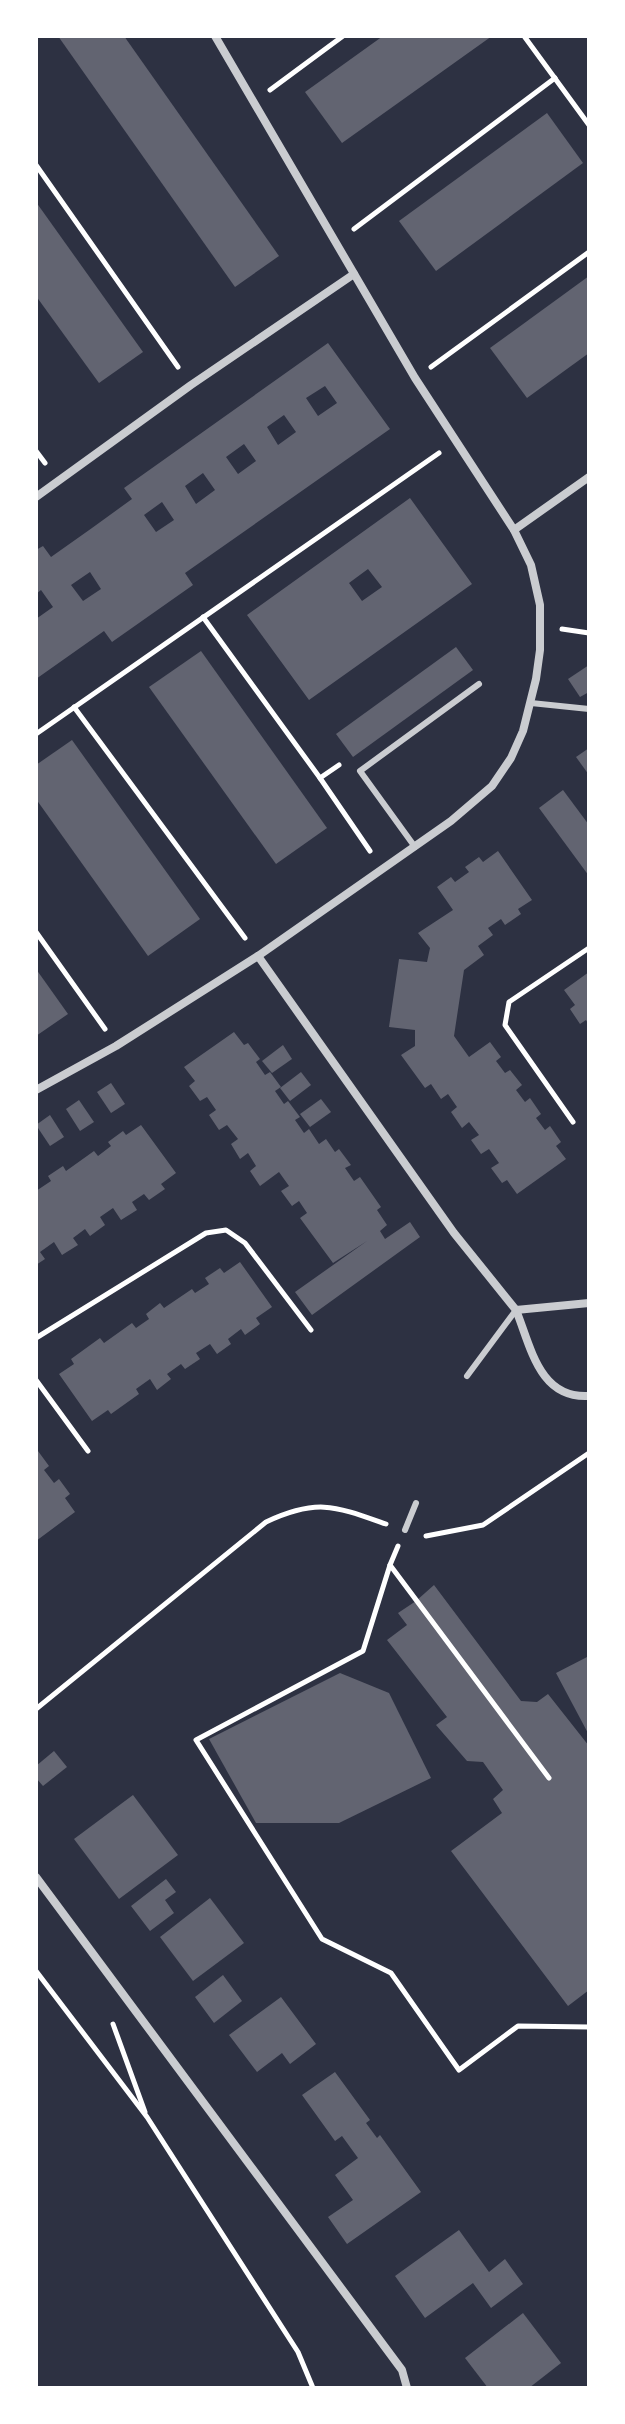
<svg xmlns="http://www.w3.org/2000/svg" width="625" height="2424" font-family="'Sofia Sans Condensed',sans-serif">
<rect width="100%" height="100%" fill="#2d3142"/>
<!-- building -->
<g fill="#626471" fill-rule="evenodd">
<path d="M58 36H124L279 256 235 287Z"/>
<path d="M383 36H492L342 143 305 92Z"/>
<path d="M547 113 583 163 436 271 399 221Z"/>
<path d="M36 202 143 352 99 383 36 296Z"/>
<path d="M589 276V353L527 398 490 348Z"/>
<path d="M328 343 390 429 185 573 193 585 112 642 104 631 36 679V619L53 607 41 590 36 594V550L43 546 51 557 92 528 132 499 124 488ZM325 386 337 403 318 416 306 398ZM284 415 296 432 278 445 267 427ZM244 444 256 461 238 474 226 457ZM203 473 215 490 196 504 185 486ZM162 502 174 520 156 532 144 515ZM90 572 101 589 83 601 71 585Z"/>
<path d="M410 498 472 584 309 700 247 615ZM368 569 382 587 362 601 349 583Z"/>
<path d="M456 647 473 670 353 757 336 734Z"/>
<path d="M201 651 327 828 276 864 149 687Z"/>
<path d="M589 665V692L580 697 568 679Z"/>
<path d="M72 740 200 919 148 956 36 799V765Z"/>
<path d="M589 748V775L576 757Z"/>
<path d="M563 790 589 825V876L539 808Z"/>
<path d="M498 851 532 900 518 909 521 914 505 925 501 919 488 928 493 935 478 946 484 955 464 970 454 1036 469 1057 490 1042 501 1057 496 1061 505 1073 510 1070 522 1085 516 1090 525 1102 530 1098 541 1114 536 1118 545 1130 550 1126 561 1142 556 1146 566 1159 517 1194 507 1180 502 1183 491 1168 499 1163 489 1149 481 1154 471 1140 479 1135 469 1122 462 1128 451 1112 457 1107 448 1094 441 1099 431 1084 425 1088 401 1055 415 1046V1030L389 1027 399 959 427 962 430 948 418 933 453 910 437 887 451 877 455 882 469 872 465 867 479 857 483 862Z"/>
<path d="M36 969 68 1014 36 1036Z"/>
<path d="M589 972V1025L586 1020 580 1024 570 1009 575 1005 564 990Z"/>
<path d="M234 1032 244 1045 248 1043 260 1059 256 1062 265 1075 270 1072 281 1087 275 1091 284 1104 288 1101 300 1117 295 1120 304 1133 309 1129 319 1144 326 1139 335 1152 339 1149 351 1165 345 1168 354 1181 360 1177 381 1207 377 1210 387 1225 380 1231 385 1239 410 1222 420 1237 312 1315 295 1292 367 1241 333 1263 300 1218 307 1213 299 1201 292 1206 281 1191 289 1186 279 1172 260 1186 250 1171 256 1166 248 1153 240 1159 231 1144 238 1139 227 1125 219 1130 209 1115 216 1110 207 1097 200 1101 189 1086 195 1081 184 1067Z"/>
<path d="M283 1045 292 1059 272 1073 262 1061Z"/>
<path d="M301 1072 311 1085 290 1101 280 1088Z"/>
<path d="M111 1083 125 1104 111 1113 97 1092Z"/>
<path d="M321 1099 331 1112 310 1127 300 1114Z"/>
<path d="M79 1100 94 1122 80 1131 66 1109Z"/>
<path d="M50 1115 64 1137 50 1146 36 1125Z"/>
<path d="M141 1125 176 1173 161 1184 165 1189 149 1200 144 1194 132 1202 137 1210 121 1220 113 1208 100 1217 105 1225 90 1236 85 1229 73 1238 78 1245 62 1255 54 1242 40 1252 45 1259 36 1265V1191L51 1181 48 1176 63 1166 66 1171 94 1151 98 1156 111 1146 108 1142 123 1131 126 1135Z"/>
<path d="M240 1262 272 1307 256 1318 260 1324 245 1335 241 1329 228 1339 231 1344 217 1354 210 1344 196 1353 200 1359 185 1369 181 1364 167 1374 171 1379 157 1390 150 1379 136 1389 139 1394 111 1414 108 1410 92 1421 59 1374 74 1364 71 1359 100 1338 104 1343 132 1323 136 1328 149 1319 146 1314 160 1303 164 1308 192 1289 195 1293 209 1284 205 1278 220 1268 224 1273Z"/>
<path d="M38 1451 49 1466 44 1470 54 1483 59 1479 70 1494 65 1498 75 1512 36 1541V1453Z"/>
<path d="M434 1585 521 1701 537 1702 548 1694 589 1746V1990L568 2006 451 1851 502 1813 493 1799 503 1790 483 1762 467 1761 436 1725 447 1717 387 1640 407 1625 398 1613 416 1601Z"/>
<path d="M589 1656V1735L556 1673Z"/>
<path d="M340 1673 389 1693 431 1778 339 1823H256L209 1739Z"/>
<path d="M54 1751 67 1767 43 1786 36 1778V1766Z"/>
<path d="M133 1795 178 1855 119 1899 74 1839Z"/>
<path d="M166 1879 176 1892 165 1900 174 1913 150 1931 131 1906Z"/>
<path d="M210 1898 244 1943 193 1981 160 1937Z"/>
<path d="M223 1975 242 2001 214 2023 195 1997Z"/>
<path d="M281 1997 316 2044 290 2064 282 2053 257 2072 229 2035Z"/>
<path d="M335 2072 370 2120 366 2123 377 2138 380 2135 421 2192 347 2244 328 2217 353 2200 335 2175 358 2158 342 2136 335 2141 302 2095Z"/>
<path d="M459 2230 489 2272 505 2259 523 2284 491 2308 473 2283 425 2318 395 2276Z"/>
<path d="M523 2313 561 2363 529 2388H488L465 2358Z"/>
</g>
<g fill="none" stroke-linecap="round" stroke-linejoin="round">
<!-- path -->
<g stroke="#fff" stroke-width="5">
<path d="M524 36 589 125"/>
<path d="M270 90 343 36"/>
<path d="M36 165 178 367"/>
<path d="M354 229 555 78"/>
<path d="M431 367 589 252"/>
<path d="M36 451 45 463"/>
<path d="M203 617 320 778 370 851"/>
<path d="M562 629 589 633"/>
<path d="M74 707 245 938"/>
<path d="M36 734 439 453"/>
<path d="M320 778 339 765"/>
<path d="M36 932 105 1029"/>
<path d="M573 1122 505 1025 509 1002 589 948"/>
<path d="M36 1338 206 1233 226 1230 245 1243 311 1330"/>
<path d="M36 1380 88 1451"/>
<path d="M426 1536 483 1525 589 1453"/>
<path d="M398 1546 390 1565 363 1651 196 1740 322 1939 391 1973 459 2070 518 2026 589 2027"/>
<path d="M390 1565 549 1778"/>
<path d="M36 1709 266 1522C317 1498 335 1506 386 1524"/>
<path d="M36 1971 147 2117 298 2352 313 2388"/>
<path d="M113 2024 145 2112"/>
</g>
<!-- service -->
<g stroke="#caccd0" stroke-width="6">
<path d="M531 703 589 709"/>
<path d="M415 847 360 771 479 684"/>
<path d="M467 1376 516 1310"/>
<path d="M405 1530 416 1503"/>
</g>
<!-- minor -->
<g stroke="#caccd0" stroke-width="8">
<path d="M36 497 191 385 354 274"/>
<path d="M514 530 589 477"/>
<path d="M258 956 454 1233 516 1310"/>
<path d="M36 1090 116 1046 258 956 451 821 492 786 511 758 523 731 536 679 540 650V605L531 565 514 530 415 378 215 36"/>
<path d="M589 1303 516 1310C531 1347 539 1399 589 1396"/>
<path d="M36 1877 402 2370 407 2388"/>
</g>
</g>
<!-- border -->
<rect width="625" height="2424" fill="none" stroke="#ffffff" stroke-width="76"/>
</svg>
